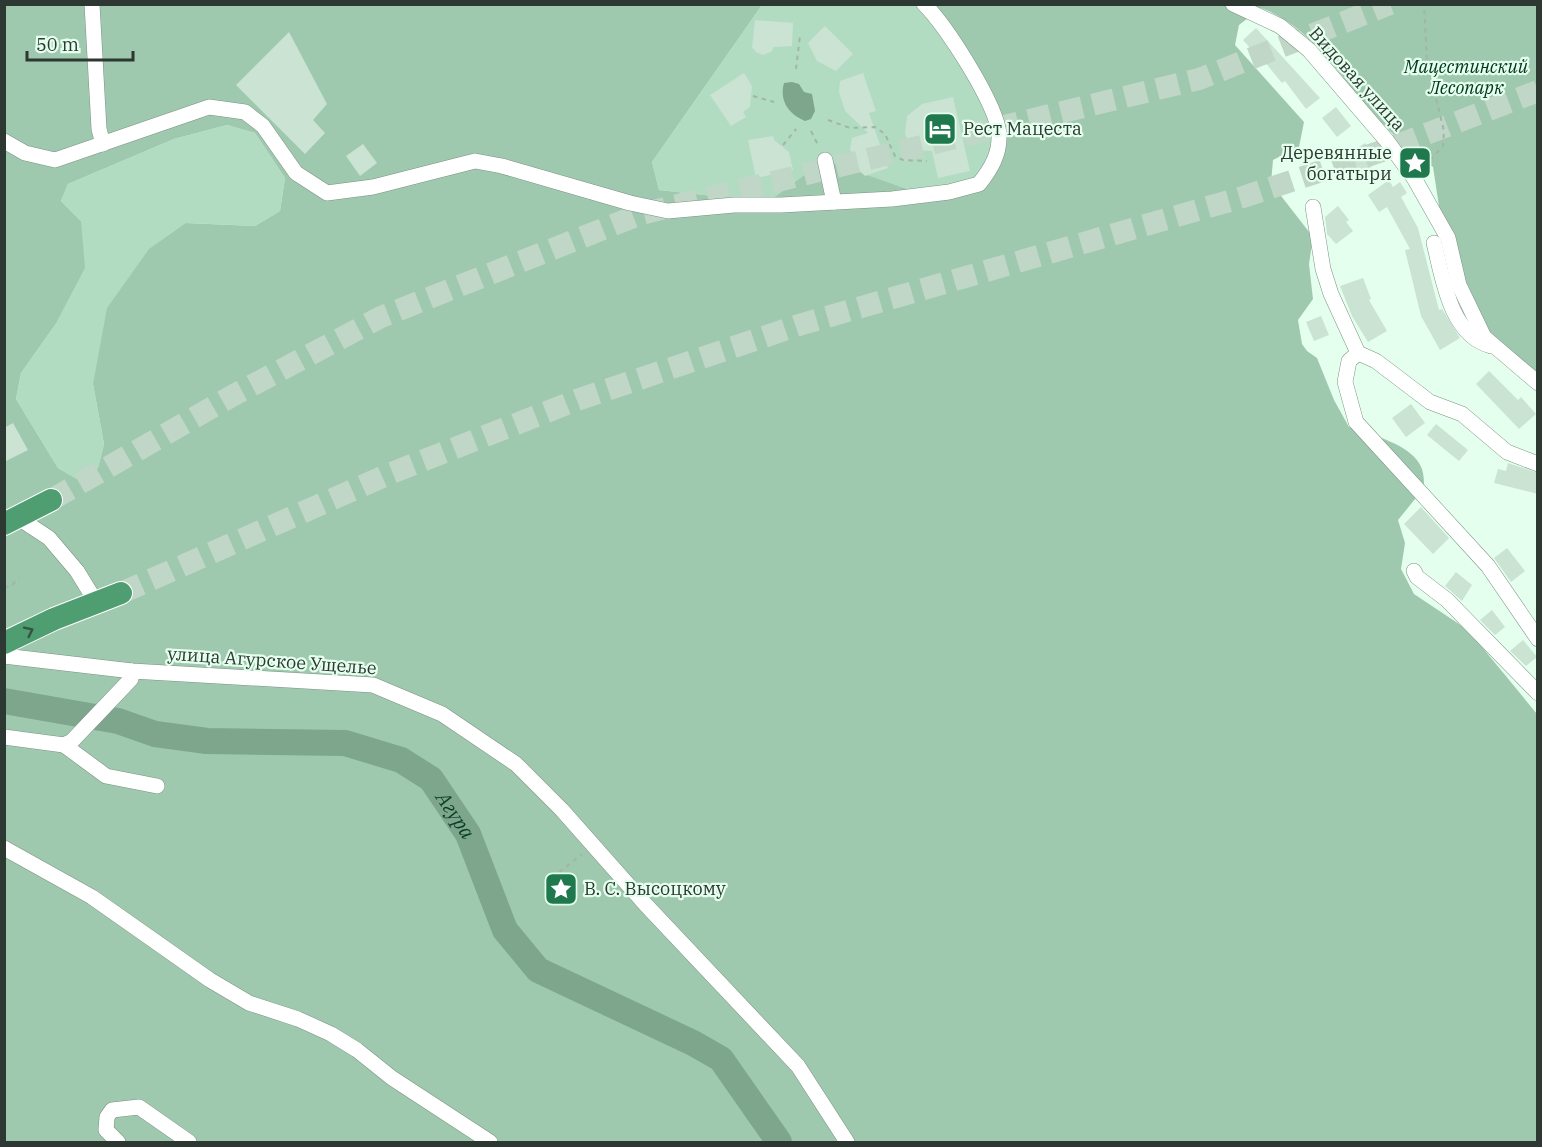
<svg xmlns="http://www.w3.org/2000/svg" width="1542" height="1147" font-family="'IBM Plex Serif',serif">
<rect width="100%" height="100%" fill="#e5ffee"/>
<!-- green -->
<g fill="#b2dcc2">
<path d="M762 5H931L997 132V150L975 187 768 202 659 190 652 162Z"/>
<path d="M227 125 255 133 285 178 280 211 255 226 186 223 93 384 104 444 98 468 77 479 58 468 16 399 21 373 55 325 81 221 61 201 68 184 174 139Z"/>
</g>
<!-- forest -->
<path fill="#9fc9ae" fill-rule="evenodd" d="M5 5H762L652 162 659 190 768 202 825 160 926 196 975 187 991 171 997 132 931 5H1537V390L1482 338 1448 265 1433 167C1410 150 1390 133 1371 111 1339 75 1309 25 1261 8L1239 25 1235 45 1304 122 1299 147 1273 160 1271 183 1313 237 1309 264 1313 299 1298 320 1302 344 1307 351 1317 358 1334 400 1349 427C1371 435 1413 444 1422 469 1424 475 1424 482 1424 488L1398 520 1405 543 1401 569 1414 594 1468 630 1537 714V1142H5ZM227 125 255 133 285 178 280 211 255 226 186 223 149 249 107 308 93 384 104 444 98 468 77 479 58 468 16 399 21 373 55 325 85 268 81 221 61 201 68 184 174 139Z"/>
<!-- water -->
<path fill="#7da68c" d="M792 82 799 84 804 92 812 94 815 111 811 119 805 121C789 114 779 101 784 83Z"/>
<g fill="none" stroke-linecap="round" stroke-linejoin="round">
<!-- river -->
<path stroke="#7da68c" stroke-width="26" id="s1" d="M4 701 118 721 155 734 207 741 345 743 401 760 431 779 468 834 505 930 538 970 693 1043 721 1059 779 1142"/>
</g>
<!-- building -->
<g fill="#cae3d3">
<path d="M755 20 793 23 792 46 774 47 771 52 763 55 756 52 752 47Z"/>
<path d="M825 26 853 54 836 71 817 61 808 43Z"/>
<path d="M1256 28 1320 98 1306 109 1285 81 1282 83 1259 55 1257 56 1243 40Z"/>
<path d="M289 32 327 104 313 120 325 133 305 154 236 85Z"/>
<path d="M744 73 752 86 750 107 743 112 746 117 731 126 710 95Z"/>
<path d="M863 73 876 111 869 113 888 168 865 176 857 168 850 149 852 138 868 133 845 111 839 92 840 81Z"/>
<path d="M953 97 970 171 938 178 932 151 913 150 905 134 907 116 922 104Z"/>
<path d="M1336 107 1351 126 1337 137 1322 118Z"/>
<path d="M773 136 774 140 789 152 793 170 756 178 748 140Z"/>
<path d="M1365 143 1378 162 1361 174 1348 154Z"/>
<path d="M363 144 377 163 360 176 346 156Z"/>
<path d="M1389 180 1393 187 1400 182 1407 193 1401 197 1418 228 1439 310 1442 309 1460 338 1440 350 1421 316 1405 250 1410 249 1387 207 1379 212 1368 195Z"/>
<path d="M1338 206 1349 220 1346 222 1353 231 1336 244 1327 234 1325 217Z"/>
<path d="M1363 278 1371 299 1369 300 1387 331 1368 342 1352 316 1340 286Z"/>
<path d="M1321 316 1329 335 1314 341 1306 322Z"/>
<path d="M1489 371 1518 400 1521 397 1536 414 1519 429 1476 384Z"/>
<path d="M1411 404 1425 423 1406 437 1392 418Z"/>
<path d="M13 423 28 450 4 462V428Z"/>
<path d="M1436 424 1468 450 1459 461 1427 435Z"/>
<path d="M1508 463 1538 473V494L1494 483 1498 469 1506 471Z"/>
<path d="M1421 507 1449 538 1433 554 1404 524Z"/>
<path d="M1507 548 1525 571 1511 582 1494 558Z"/>
<path d="M1456 572 1472 585 1462 601 1445 586Z"/>
<path d="M1492 610 1505 627 1495 635 1480 620Z"/>
<path d="M1523 640 1537 657 1526 666 1510 651Z"/>
</g>
<g fill="none" stroke-linecap="round" stroke-linejoin="round">
<!-- highway-tunnel -->
<g stroke="#c0d7c8" stroke-width="22" stroke-dasharray="22 11" stroke-linecap="butt">
<path d="M51 500 232 396 381 317 641 214 1199 79 1390 4"/>
<path d="M121 593 389 474 577 400 799 325 1243 197 1382 151 1538 91"/>
</g>
<defs>
<g id="minor">
<path d="M92 4 99 129 103 144"/>
<path d="M1233 4 1280 26 1309 50 1387 141 1414 178 1448 238 1459 285 1484 337 1538 383"/>
<path d="M4 141 25 153 55 160 209 107 245 112 263 126 296 173 327 193 373 187 475 161 502 166 630 203 668 211 734 205H781L892 199 949 192 979 184C991 169 1000 154 999 134 997 105 946 25 924 4"/>
<path d="M825 160 834 202"/>
<path d="M1313 207 1323 269 1331 294 1358 353 1376 361 1430 402 1462 414 1507 452 1538 464"/>
<path d="M1434 243C1443 279 1450 335 1491 346"/>
<path d="M1358 353 1349 361 1345 382 1356 422 1488 566 1538 639"/>
<path d="M17 517 49 538 77 571 96 602"/>
<path d="M1414 571 1417 577 1447 600 1538 693"/>
<path d="M4 656 132 671 373 685 442 714 516 764 562 810 646 905 798 1066 847 1142"/>
<path d="M4 737 64 745 72 741 131 679 132 671"/>
<path d="M64 745 106 776 157 786"/>
<path d="M4 848 92 897 210 980 249 1003 298 1019 331 1034 357 1050 392 1078 490 1142"/>
<path d="M118 1142 106 1130 107 1117 112 1110 139 1107 189 1142"/>
</g>
<g id="highway">
<path d="M4 524 51 500"/>
<path d="M4 643 54 619 121 593"/>
</g>
</defs>
<!-- minor casing -->
<use href="#minor" stroke="#7b9283" stroke-width="16"/>
<!-- highway casing -->
<use href="#highway" stroke="#fff" stroke-width="24"/>
<!-- path -->
<g stroke="#a1b5a8" stroke-width="2" stroke-dasharray="4.5 4.5" stroke-linecap="butt">
<path d="M796 69 800 36"/>
<path d="M753 96 774 102"/>
<path d="M828 120 850 128 875 127 885 134 895 156 903 160 927 161"/>
<path d="M811 131 819 147"/>
<path d="M783 145 796 129"/>
<path d="M1424 167 1443 146 1444 131 1427 62 1424 4"/>
<path d="M4 586 10 587 19 578"/>
<path d="M552 878 582 854"/>
</g>
<!-- minor -->
<use href="#minor" stroke="#fff" stroke-width="15"/>
<!-- highway -->
<use href="#highway" stroke="#4f9e72" stroke-width="22"/>
</g>
<!-- one-way arrows -->
<defs><path id="oneway-chevron" d="M-2-3.5L2.5 0L-2 3.5" fill="none" stroke-width="1.6" stroke-linecap="round" stroke-linejoin="round" transform="scale(1.5)"/></defs>
<use stroke="#365242" href="#oneway-chevron" transform="translate(29 631) rotate(-26)"/>
<!-- icons -->
<defs>
<symbol id="hotel-square" viewBox="-11 -11 22 22"><rect x="-9" y="-9" width="18" height="18" rx="4" fill="#20794e" stroke="#e5ffee"/><path d="M-6-4.5h1.5V1H6V5H4.5V3h-9V5H-6ZM-4 0a1.8 1.8 0 1 1 3.6 0ZM.5 0V-2.5h3Q6-2.5 6 0Z" fill="#fff"/></symbol>
<symbol id="sight-square" viewBox="-11 -11 22 22"><rect x="-9" y="-9" width="18" height="18" rx="4" fill="#20794e" stroke="#e5ffee"/><path d="M0-6L1.8-2.2L6-1.7L2.9 1.2L3.7 5.4L0 3.3L-3.7 5.4L-2.9 1.2L-6-1.7L-1.8-2.2Z" fill="#fff"/></symbol>
</defs>
<g fill-rule="evenodd">
<use href="#hotel-square" x="921" y="110" width="38" height="38"/>
<use href="#sight-square" x="1396" y="144" width="38" height="38"/>
<use href="#sight-square" x="542" y="870" width="38" height="38"/>
</g>
<g text-anchor="middle" stroke-width="4.5" stroke-linejoin="round" paint-order="stroke">
<!-- park labels -->
<g font-size="18" font-style="italic" fill="#00361d" stroke="#e5ffee">
<text x="1466" y="73">Мацестинский<tspan x="1466" dy="21">Лесопарк</tspan></text>
</g>
<!-- street labels -->
<g font-size="18" fill="#2e3832" stroke="#e5ffee">
<text transform="translate(1357 79) rotate(48)" y="6">Видовая улица</text>
<text transform="translate(272 661) rotate(4)" y="6">улица Агурское Ущелье</text>
</g>
<!-- poi labels -->
<g font-size="18" fill="#2e3832" stroke="#e5ffee" text-anchor="start">
<text x="963" y="135">Рест Мацеста</text>
<text x="1392" y="159" text-anchor="end">Деревянные<tspan x="1392" dy="21">богатыри</tspan></text>
<text x="584" y="895">В. С. Высоцкому</text>
</g>
<!-- water labels -->
<g font-size="20" font-style="italic" fill="#0b4027" stroke="#e5ffee">
<text dy="7" stroke="none"><textPath href="#s1" startOffset="483">Агура</textPath></text>
</g>
</g>
<!-- border -->
<rect width="1542" height="1147" fill="none" stroke="#2e3832" stroke-width="12"/>
<!-- scale -->
<path d="M27 51v9h106v-9" fill="none" stroke="#2e3832" stroke-width="3"/>
<text x="36" y="51" font-size="18" fill="#2e3832" stroke="#e5ffee" stroke-width="4.5" paint-order="stroke">50 m</text>
</svg>
